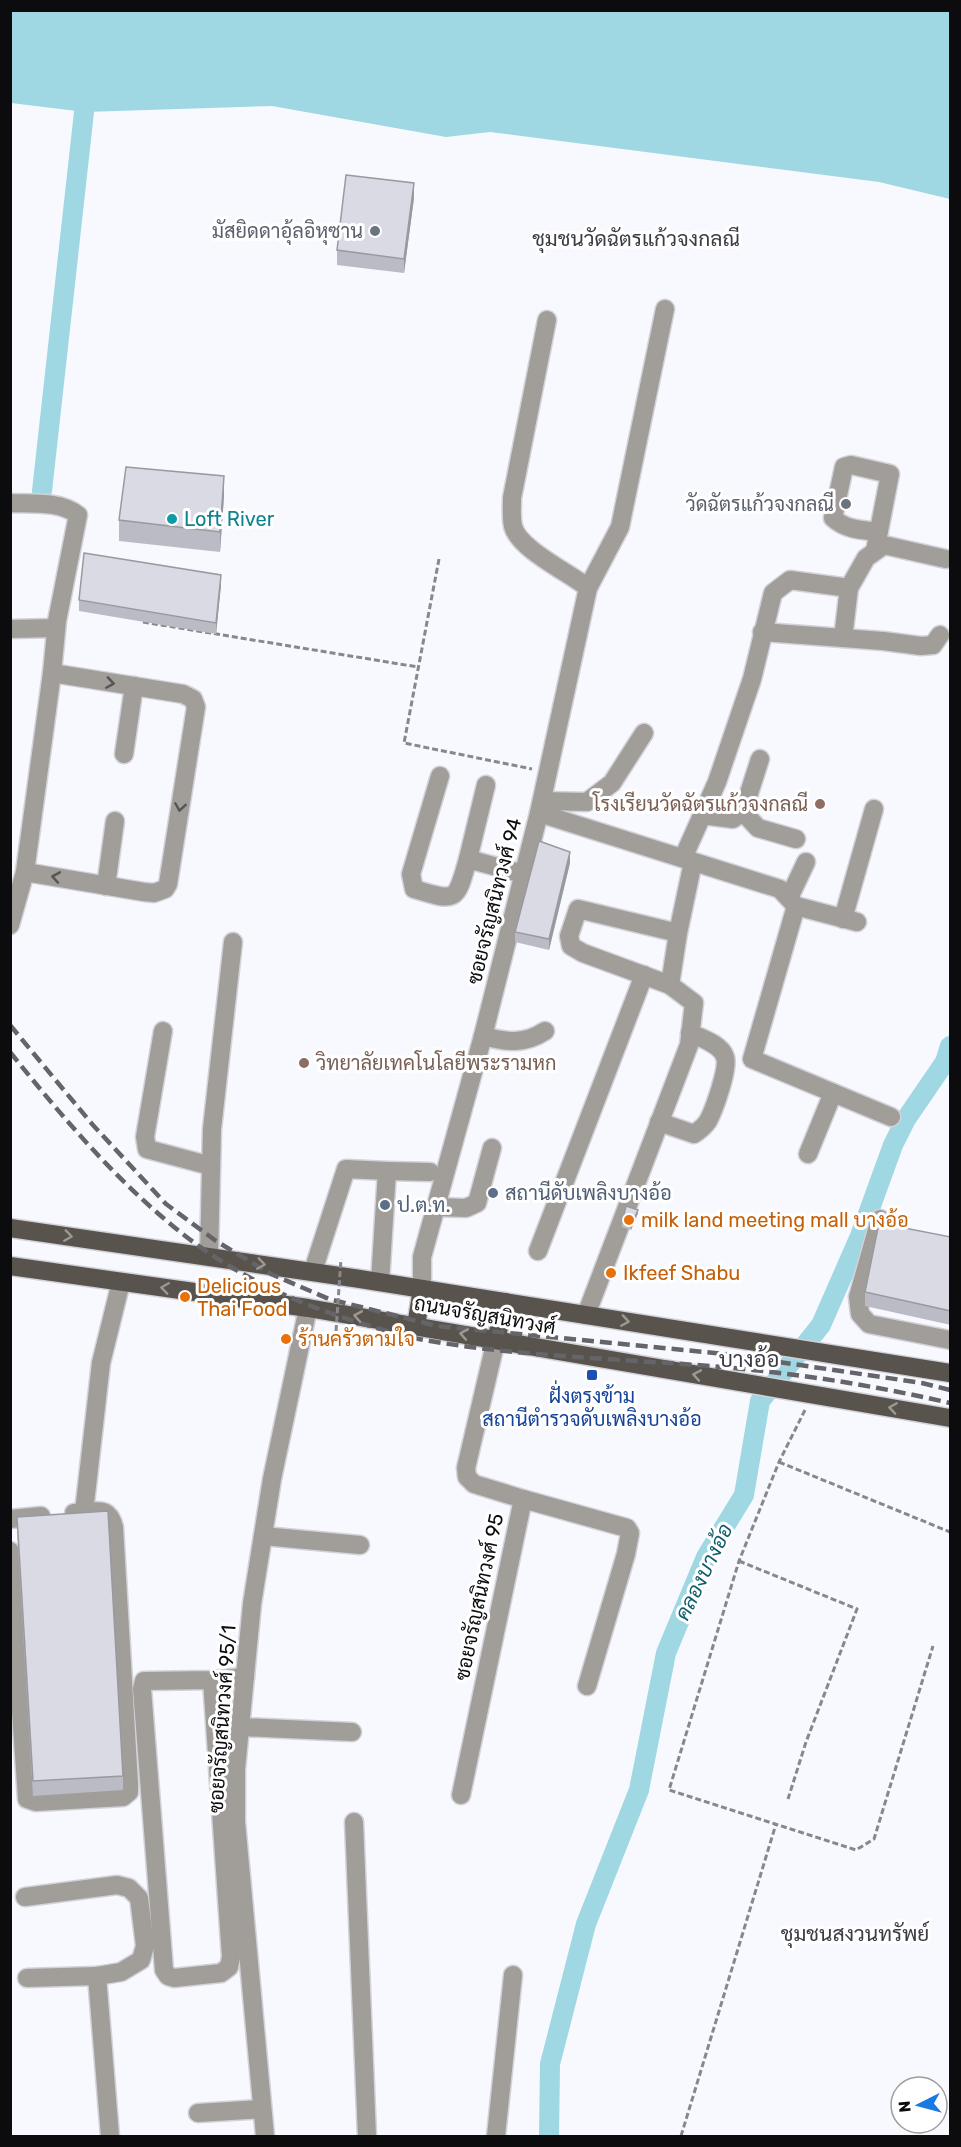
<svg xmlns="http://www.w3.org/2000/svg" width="961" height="2147" font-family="Rubik,Sarabun,sans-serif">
<rect width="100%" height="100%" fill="#f8f8ff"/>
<!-- water -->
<path fill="#9fd7e3" d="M11 10 950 11V199L879 182 490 132 446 137 272 106 85 112 11 103Z"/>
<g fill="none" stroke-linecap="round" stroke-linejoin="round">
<!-- canal -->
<g stroke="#9fd7e3" stroke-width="20">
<path d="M42 491 87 85"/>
<path d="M549 2136 550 2064 586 1924 639 1790 666 1653 706 1557 744 1495 760 1401 821 1325 860 1236 893 1145 906 1119 945 1062 950 1046"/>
</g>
<defs>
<g id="minor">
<path d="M547 320 512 498C512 507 511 518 513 526 518 549 570 573 588 588"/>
<path d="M10 503C33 504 60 501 78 515L57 621 52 673 25 872 10 925"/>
<path d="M875 551 890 474 851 465 844 467 833 518C846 530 862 530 879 532"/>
<path d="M10 629 56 628"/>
<path d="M762 632 883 641 921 646 933 645 940 635"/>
<path d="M843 638 849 588"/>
<path d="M124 754 134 686"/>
<path d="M440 776 411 874 414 889C457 902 456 902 468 859L523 874"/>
<path d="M542 801 587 802 612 783 644 733"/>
<path d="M743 812 758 828 796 839"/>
<path d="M539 813 780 889 796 906 857 922"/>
<path d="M702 815 733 819 743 812 760 759"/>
<path d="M683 858 717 782 752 679 773 593 790 580 849 588 866 558 884 545 946 559"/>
<path d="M468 859 486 785"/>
<path d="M25 872 144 892 154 893 165 889 168 884 196 707 193 699 183 694 52 673"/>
<path d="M106 886 115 821"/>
<path d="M789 898 806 862"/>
<path d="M796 906 752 1059 891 1117"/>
<path d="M843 919 874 809"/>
<path d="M670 985 583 953 571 946 569 936 578 909 678 933"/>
<path d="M163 1031 145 1137 147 1149 211 1166"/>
<path d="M483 1036C506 1042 524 1045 545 1031"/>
<path d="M659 1122 694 1134C700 1130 704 1127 708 1121 714 1110 729 1068 725 1057 721 1044 701 1038 690 1033"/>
<path d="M808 1154 833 1093"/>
<path d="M435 1207 466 1208 477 1203 492 1148"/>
<path d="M880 1219 858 1297 860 1314 869 1324 950 1340"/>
<path d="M538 1251 644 975"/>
<path d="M209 1256 212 1129 233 942"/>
<path d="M313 1271 346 1169 387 1171"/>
<path d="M380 1282 387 1171 430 1172"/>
<path d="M422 1289V1257L483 1036 539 813 588 588 620 527 665 309"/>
<path d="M586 1315 689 1045 694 1003 670 985 678 933 693 862"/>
<path d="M523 1499 627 1528 630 1533 626 1554 587 1686"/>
<path d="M74 1513 84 1512 101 1363 121 1282"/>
<path d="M10 1519 41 1516"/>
<path d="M263 1536 360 1545"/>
<path d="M10 1551 27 1799 36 1802 123 1797 129 1792V1784L114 1527C109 1508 101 1511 84 1512"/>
<path d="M212 1680 144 1681 142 1689 164 1970 168 1976 174 1978 221 1973 229 1967 231 1957 212 1680 245 1677"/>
<path d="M241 1727 352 1732"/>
<path d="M461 1795 523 1499 474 1484 467 1477 466 1468 496 1340"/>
<path d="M354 1822 367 2136"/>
<path d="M25 1897 117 1885 129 1888 139 1898 145 1946 141 1960 121 1972 97 1976 110 2136"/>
<path d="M27 1978 97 1976"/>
<path d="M198 2113 262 2109"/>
<path d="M265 2136 236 1822V1769L252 1604 272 1479 308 1308"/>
<path d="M496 2136 513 1975"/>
</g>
<g id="major">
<path d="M10 1228 360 1279 950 1373"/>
<path d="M10 1266 308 1308 950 1418"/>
<path d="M416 1326 422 1289"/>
<path d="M496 1340 505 1302"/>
</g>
</defs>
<!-- minor casing -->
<use href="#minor" stroke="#d2d2d9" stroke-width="21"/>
<!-- major casing -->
<use href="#major" stroke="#d2d2d9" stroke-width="21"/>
<!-- path -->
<g stroke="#87878c" stroke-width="3" stroke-dasharray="6 3" stroke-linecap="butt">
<path d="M439 559 404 743 532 769"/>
<path d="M143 622 418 667"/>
<path d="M805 1410 779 1462 739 1561 669 1790 856 1850 874 1839 933 1646"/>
<path d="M779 1462 950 1532"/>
<path d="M739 1561 857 1609 806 1742 788 1799"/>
<path d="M681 2136 776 1824"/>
</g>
<!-- minor -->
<use href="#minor" stroke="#a19d99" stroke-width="18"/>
<!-- major -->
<use href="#major" stroke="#59534d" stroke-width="18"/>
<!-- rail -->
<g stroke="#646469" stroke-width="4.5" stroke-dasharray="12 6" stroke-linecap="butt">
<path d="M10 1025 92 1124 166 1204 216 1241 271 1274 329 1299 437 1326 725 1354 922 1383 950 1390"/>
<path d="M10 1052C64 1119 117 1182 184 1235 238 1277 302 1306 367 1325 381 1329 394 1334 408 1337 521 1359 638 1358 753 1370 820 1377 885 1388 950 1403"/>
</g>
<!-- path-bridge -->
<path stroke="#87878c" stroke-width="3" stroke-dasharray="6 3" stroke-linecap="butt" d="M336 1331 341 1259"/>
</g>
<!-- wall -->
<g fill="#bbbbc5">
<path d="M414 198 404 273 337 265V250Z"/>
<path d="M224 496 220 552 119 541V520Z"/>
<path d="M221 585 216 634 79 611V600Z"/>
<path d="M570 863 549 950 515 942V932Z"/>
<path d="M638 1213 631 1230 622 1227V1223Z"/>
<path d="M951 1237V1325L865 1306V1292Z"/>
<path d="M17 1517 123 1776V1790L33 1796 17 1531Z"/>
</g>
<!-- shaded-wall -->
<g fill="#9999a0">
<path d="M414 183V198L404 273V259Z"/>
<path d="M224 476V496L220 552V532Z"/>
<path d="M221 575V585L216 634V623Z"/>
<path d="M570 852V863L549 950V939Z"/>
<path d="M638 1210V1213L631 1230V1226Z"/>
</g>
<!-- building -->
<g fill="#dadae5" stroke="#9999a0" stroke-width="1.5">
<path d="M346 175 414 183 404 259 337 250Z"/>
<path d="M126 467 224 476 220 532 119 520Z"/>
<path d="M84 553 221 575 216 623 79 600Z"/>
<path d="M539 841 570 852 549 939 515 932Z"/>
<path d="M626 1206 638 1210 631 1226 622 1223Z"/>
<path d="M879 1223 951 1237V1311L865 1292Z"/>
<path d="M108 1511 123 1776 33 1781 17 1517Z"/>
</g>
<!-- one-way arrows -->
<defs><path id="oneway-chevron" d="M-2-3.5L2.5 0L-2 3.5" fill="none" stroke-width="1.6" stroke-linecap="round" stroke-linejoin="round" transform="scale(1.5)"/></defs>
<g stroke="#565454">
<use href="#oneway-chevron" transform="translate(110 683) rotate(9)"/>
<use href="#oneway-chevron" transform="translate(180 807) rotate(99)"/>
<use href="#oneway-chevron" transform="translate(56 877) rotate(-170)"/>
</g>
<g stroke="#9b9894">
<use href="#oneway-chevron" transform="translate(68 1236) rotate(8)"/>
<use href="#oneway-chevron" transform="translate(261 1264) rotate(8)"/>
<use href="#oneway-chevron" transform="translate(165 1288) rotate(-172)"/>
<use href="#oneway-chevron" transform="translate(358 1316) rotate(-170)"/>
<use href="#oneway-chevron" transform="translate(625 1321) rotate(9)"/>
<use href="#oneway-chevron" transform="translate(464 1334) rotate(-170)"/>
<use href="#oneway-chevron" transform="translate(697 1375) rotate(-170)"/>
<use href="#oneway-chevron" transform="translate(893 1408) rotate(-171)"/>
</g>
<!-- markers -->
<g fill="#6b7280" stroke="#fff" stroke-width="2">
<circle cx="375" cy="231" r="6"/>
<circle cx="846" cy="504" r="6"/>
</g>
<circle fill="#0f9aa8" stroke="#fff" stroke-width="2" cx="172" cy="519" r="6"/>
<g fill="#8d6e63" stroke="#fff" stroke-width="2">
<circle cx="820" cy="804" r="6"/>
<circle cx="304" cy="1063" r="6"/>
</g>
<g fill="#5c6f8a" stroke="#fff" stroke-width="2">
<circle cx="493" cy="1193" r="6"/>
<circle cx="385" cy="1205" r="6"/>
</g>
<g fill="#e8710a" stroke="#fff" stroke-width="2">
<circle cx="629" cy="1220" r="6"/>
<circle cx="611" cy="1273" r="6"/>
<circle cx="185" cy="1297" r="6"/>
<circle cx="286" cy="1339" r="6"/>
</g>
<rect fill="#1a4fb4" stroke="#fff" stroke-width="2" x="586" y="1369" width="12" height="12" rx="3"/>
<g text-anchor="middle" stroke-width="6" stroke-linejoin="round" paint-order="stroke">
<!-- worship labels -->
<g font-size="20" fill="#5b616d" stroke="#fff" text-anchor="end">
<text x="363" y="238">มัสยิดดาอุ้ลอิหุซาน</text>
<text x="834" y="511">วัดฉัตรแก้วจงกลณี</text>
</g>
<!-- culture labels -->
<g font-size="20" fill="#0d838f" stroke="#fff" text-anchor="start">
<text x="184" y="526">Loft River</text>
</g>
<!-- education labels -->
<g font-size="20" fill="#785e54" stroke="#fff" text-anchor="end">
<text x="808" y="811">โรงเรียนวัดฉัตรแก้วจงกลณี</text>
<text x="316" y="1070" text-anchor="start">วิทยาลัยเทคโนโลยีพระรามหก</text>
</g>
<!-- street labels -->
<g font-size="20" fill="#0c0c0f" stroke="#fff">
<text transform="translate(494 901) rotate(-76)" y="7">ซอยจรัญสนิทวงศ์ 94</text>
<text transform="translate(485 1315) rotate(10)" y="7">ถนนจรัญสนิทวงศ์</text>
<text transform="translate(479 1597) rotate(-78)" y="7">ซอยจรัญสนิทวงศ์ 95</text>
<text transform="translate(222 1719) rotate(-86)" y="7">ซอยจรัญสนิทวงศ์ 95/1</text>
</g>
<!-- service labels -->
<g font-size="20" fill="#4e5e75" stroke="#fff" text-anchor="start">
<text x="505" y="1200">สถานีดับเพลิงบางอ้อ</text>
<text x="397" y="1212">ป.ต.ท.</text>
</g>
<!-- food labels -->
<g font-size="20" fill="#c56008" stroke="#fff" text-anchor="start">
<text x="641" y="1227">milk land meeting mall บางอ้อ</text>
<text x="623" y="1280">Ikfeef Shabu</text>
<text x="197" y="1293">Delicious<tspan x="197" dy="23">Thai Food</tspan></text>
<text x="298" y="1346">ร้านครัวตามใจ</text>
</g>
<!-- transit labels -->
<g font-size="20" fill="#164399" stroke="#fff">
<text x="592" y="1403">ฝั่งตรงข้าม<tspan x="592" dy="23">สถานีตำรวจดับเพลิงบางอ้อ</tspan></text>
</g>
<!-- neighbourhood labels -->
<g font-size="21" fill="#3c3c45" stroke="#fff">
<text x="636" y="246">ชุมชนวัดฉัตรแก้วจงกลณี</text>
<text x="855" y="1941">ชุมชนสงวนทรัพย์</text>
</g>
<!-- water labels -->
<g font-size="21" font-style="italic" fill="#0f5d69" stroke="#fff">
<text transform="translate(704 1572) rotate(-64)" y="7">คลองบางอ้อ</text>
</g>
<!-- quarter labels -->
<g font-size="22" fill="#3c3c45" stroke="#fff">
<text x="749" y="1367">บางอ้อ</text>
</g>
</g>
<!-- border -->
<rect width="961" height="2147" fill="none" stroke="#0c0c0f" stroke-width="24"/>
<!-- north arrow -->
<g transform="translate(919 2105) rotate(264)"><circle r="28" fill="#ffffff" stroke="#9e9e9f" stroke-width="1.5"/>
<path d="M0-4.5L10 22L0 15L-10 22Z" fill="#187ae2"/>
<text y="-9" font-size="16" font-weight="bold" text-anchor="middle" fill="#0c0c0f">N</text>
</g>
</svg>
